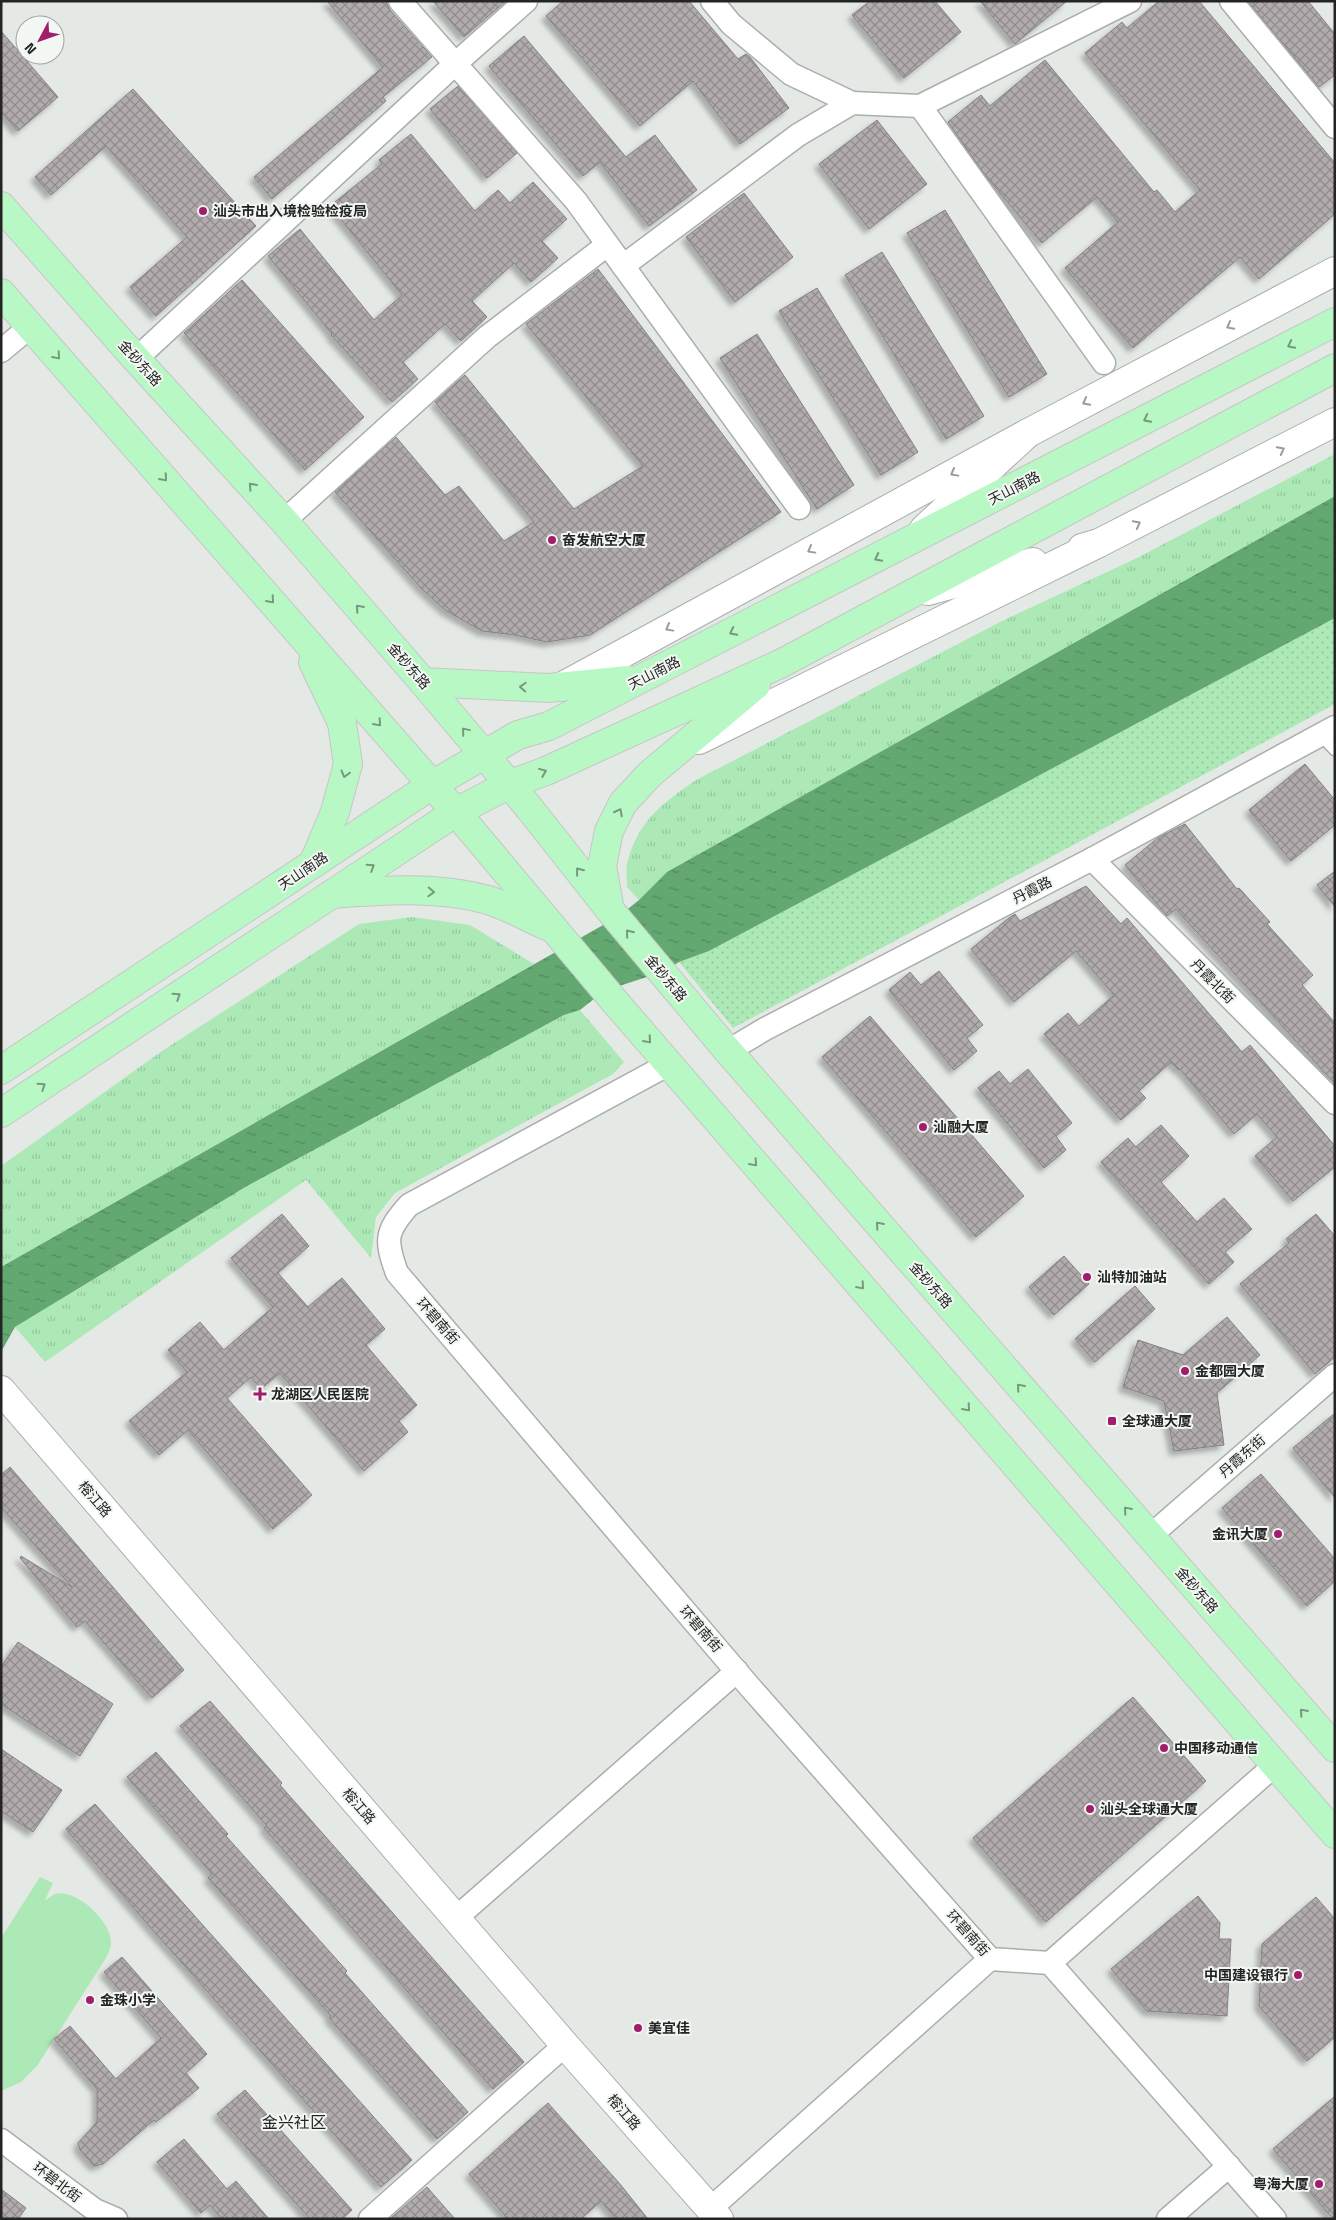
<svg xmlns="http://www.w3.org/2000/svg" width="1336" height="2220" font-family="'Titillium Web','Noto Sans SC',sans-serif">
<defs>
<pattern id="grass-tufts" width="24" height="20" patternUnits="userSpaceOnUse" patternTransform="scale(1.25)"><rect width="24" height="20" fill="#ace9b6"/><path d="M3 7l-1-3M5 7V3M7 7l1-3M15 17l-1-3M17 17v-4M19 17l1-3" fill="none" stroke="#94c89c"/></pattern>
<pattern id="park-dots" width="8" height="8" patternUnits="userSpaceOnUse" patternTransform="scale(1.25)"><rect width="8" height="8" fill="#ace9b6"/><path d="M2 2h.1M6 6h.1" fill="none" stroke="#94c89c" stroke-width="1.8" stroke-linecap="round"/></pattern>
<pattern id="water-ripples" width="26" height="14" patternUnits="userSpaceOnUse" patternTransform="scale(1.25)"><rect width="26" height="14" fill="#63a871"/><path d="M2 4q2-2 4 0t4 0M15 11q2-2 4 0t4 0" fill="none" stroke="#51895c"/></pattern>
<pattern id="building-cross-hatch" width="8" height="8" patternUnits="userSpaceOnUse" patternTransform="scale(1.25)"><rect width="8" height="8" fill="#b1abae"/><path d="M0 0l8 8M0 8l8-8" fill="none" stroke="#908b8d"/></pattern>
<filter id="shadow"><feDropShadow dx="-4.5" dy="4.5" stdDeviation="2.5" flood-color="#0004"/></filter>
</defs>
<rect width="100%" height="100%" fill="#e5e9e5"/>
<!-- grass -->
<g fill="url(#grass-tufts)">
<path d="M1335 454V496L667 872 639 900 627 887C627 878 625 868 628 860 639 820 664 802 696 780L1002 621 1139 557Z"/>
<path d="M412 917 470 925 534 964 1 1267V1166L162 1051 359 924Z"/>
<path d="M580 1010 624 1062 613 1074 395 1193 376 1217 371 1258 306 1180 45 1362 15 1327 247 1186 564 1015Z"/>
</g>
<!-- park -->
<path fill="url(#park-dots)" d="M1335 618V704L733 1028 679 962 709 951Z"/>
<!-- pitch -->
<path fill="#ace9b6" d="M40 1877 53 1883 45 1900C48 1899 52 1895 55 1894 76 1888 112 1922 111 1943 111 1948 108 1954 106 1958L37 2066 21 2082 1 2091V1938Z"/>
<!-- water -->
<path fill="url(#water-ripples)" d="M1335 496V618L709 951 679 962 665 971 604 991 580 1010 564 1015 247 1186 15 1327 1 1352V1267L619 916 639 900 667 872Z"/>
<!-- building -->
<g fill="url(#building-cross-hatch)" stroke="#868183" filter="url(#shadow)">
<path d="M327 1H386L390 10 432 57 383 97 386 101 272 199 254 177 383 67Z"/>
<path d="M433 1H506L464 37Z"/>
<path d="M563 1H689L738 59 746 54 750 57 789 108 740 144 693 81 640 126 546 16Z"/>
<path d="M870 1H935L961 32 904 78 852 15Z"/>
<path d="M980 1H1067L1015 44Z"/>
<path d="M1159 1H1199L1335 163V214L1259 279 1240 257 1133 348 1065 268 1118 222 1097 197 1042 243 985 175 948 122 981 95 990 106 1045 60 1154 192 1157 190 1175 212 1200 190 1085 53 1122 22 1127 28Z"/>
<path d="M1248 1H1308L1335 34V75L1319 87Z"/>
<path d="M1 31 58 97 18 131 1 112Z"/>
<path d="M524 36 626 157 655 135 697 190 649 226 600 162 583 176 489 66Z"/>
<path d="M458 86 517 153 487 178 430 109Z"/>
<path d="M133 89 256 226 156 316 130 287 187 237 106 146 51 195 35 177Z"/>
<path d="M877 120 927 184 869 229 819 164Z"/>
<path d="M411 134 475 211 498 190 510 203 533 182 567 219 542 241 558 258 531 282 514 263 472 301 487 317 461 341 445 324 403 362 418 379 392 402 331 335 332 334 268 256 300 229 374 320 402 295 330 206 382 164 379 160Z"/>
<path d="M744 193 793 257 735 302 686 237Z"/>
<path d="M945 210 1047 374 1009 397 907 233Z"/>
<path d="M882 252 984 416 946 439 845 275Z"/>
<path d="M598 269 781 512 590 635 547 642 515 635 482 631 445 610 422 589 335 492 396 437 445 495 459 486 504 541 534 522 435 402 465 375 574 509 643 466 526 324Z"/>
<path d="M242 280 364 417 305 470 184 333Z"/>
<path d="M817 288 918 452 881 475 779 311Z"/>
<path d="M757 334 854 485 817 509 720 358Z"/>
<path d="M1305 764 1335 800V825L1291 861 1249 810Z"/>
<path d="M1185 824 1237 889 1239 888 1270 922 1267 924 1313 975 1302 985 1335 1023V1084L1176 909 1167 916 1125 865 1159 837Z"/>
<path d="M1335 871V907L1317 885Z"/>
<path d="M1086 886 1121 924 1127 918 1242 1052 1250 1045 1335 1146V1167L1293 1201 1255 1156 1277 1137 1257 1114 1234 1134 1180 1069 1179 1070 1171 1062 1139 1091 1146 1098 1121 1120 1044 1034 1068 1013 1079 1026 1114 995 1076 951 1014 1002 971 949 1010 917 1015 914 1020 921Z"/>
<path d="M939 971 983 1025 967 1038 977 1051 954 1070 889 990 910 972 921 985Z"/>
<path d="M870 1016 1024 1196 976 1237 822 1057Z"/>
<path d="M1028 1069 1072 1123 1056 1136 1066 1150 1044 1168 978 1088 999 1071 1010 1084Z"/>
<path d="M1161 1125 1189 1156 1161 1182 1197 1222 1224 1198 1252 1229 1225 1252 1234 1262 1209 1284 1101 1162 1128 1138 1136 1147Z"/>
<path d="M282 1214 309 1246 278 1273 308 1307 342 1278 385 1329 366 1345 417 1405 399 1421 408 1432 364 1471 280 1373 261 1389 251 1377 227 1398 312 1495 273 1529 188 1430 159 1455 129 1421 187 1372 168 1350 200 1322 224 1350 273 1307 231 1258Z"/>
<path d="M1316 1214 1335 1236V1357L1315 1374 1240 1284 1289 1243 1286 1239Z"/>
<path d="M1064 1256 1089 1284 1054 1315 1029 1287Z"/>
<path d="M1135 1286 1155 1309 1095 1362 1075 1339Z"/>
<path d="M1227 1317 1260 1355 1217 1393 1224 1445 1174 1451 1164 1401 1123 1387 1138 1340 1183 1355Z"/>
<path d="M1335 1413V1498L1293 1448Z"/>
<path d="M10 1467 184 1670 152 1698 85 1621 77 1627 20 1558 21 1556 72 1587 1 1507V1475Z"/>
<path d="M1261 1474 1335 1559V1581L1307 1606 1222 1508Z"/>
<path d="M18 1642 113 1704 80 1756 1 1704V1667Z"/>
<path d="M1133 1697 1206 1781 1046 1922 973 1838Z"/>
<path d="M210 1701 282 1783 280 1785 524 2062 493 2089 264 1828 267 1826 180 1726Z"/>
<path d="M1 1749 62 1790 33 1832 1 1811Z"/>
<path d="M156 1752 228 1834 226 1836 347 1971 345 1973 468 2112 437 2139 329 2018 331 2016 208 1878 212 1874 127 1777Z"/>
<path d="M95 1804 412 2160 381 2187 151 1928 66 1829Z"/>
<path d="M1198 1896 1220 1923 1219 1939H1231L1227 2016 1147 2011 1111 1969Z"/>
<path d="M1316 1897 1335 1919V2037L1307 2061 1259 2006 1262 1944Z"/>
<path d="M122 1957 207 2054 186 2073 199 2088 156 2122 154 2120 103 2164 94 2166 80 2150 78 2143 97 2122V2089L54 2039 70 2026 116 2079 161 2038 104 1972Z"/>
<path d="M245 2090 352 2210 342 2219H310L217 2114Z"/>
<path d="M1335 2096V2219H1333L1273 2149Z"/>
<path d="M548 2103 620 2184 648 2219H616L601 2201 581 2219H508L469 2174Z"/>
<path d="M184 2139 227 2189 236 2181 269 2219H222L210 2205 201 2213 157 2162Z"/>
<path d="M427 2187 455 2219H390Z"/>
<path d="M1 2189 26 2208 18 2219H1Z"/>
</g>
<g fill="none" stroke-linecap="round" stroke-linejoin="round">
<defs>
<path id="service" d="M1321 735 1335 750"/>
<g id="minor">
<path d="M400 1 576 201 799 508"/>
<path d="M712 1 731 24 791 74 852 103"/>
<path d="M1231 1 1335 127"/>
<path d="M920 106 1104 363"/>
<path d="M623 266 798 135 852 103 920 106 1130 1"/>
<path d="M1 351 31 326"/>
<path d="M136 359 455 64 526 1"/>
<path d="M284 521 487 337 607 245"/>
<path d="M1092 859 1335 1103"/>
<path d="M728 1051 765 1029 1092 859 1335 727"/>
<path d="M669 1064 409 1205C385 1232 385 1240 397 1273L749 1686 990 1959 1050 1963 1275 2219"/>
<path d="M1150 1536 1335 1375"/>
<path d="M456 1918 737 1671"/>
<path d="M1050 1963 1275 1765"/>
<path d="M1 2140 95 2210 116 2219"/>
<path d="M710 2209 990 1959"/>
<path d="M370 2219 565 2045"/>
<path d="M1168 2219 1229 2166"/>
</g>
<path id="tertiary" d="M1 1390 565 2045 719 2219"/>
<g id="secondary">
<path d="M924 529 1028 433 1335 271"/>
<path d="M1082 548 1099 543 1335 422"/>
<path d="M928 591 1033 562"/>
<path d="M561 687 1028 433"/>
<path d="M699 740 1099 543"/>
</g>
<g id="primary">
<path d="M1 206 136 359 284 521 423 682 530 809 609 909 728 1051 1335 1748"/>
<path d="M1 293 456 812 616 1003 1335 1834"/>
<path d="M313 662 342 723 348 764 335 812 313 864"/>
<path d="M423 682 548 688 628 680"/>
<path d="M332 894C383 890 438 886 488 900 508 906 528 918 547 926"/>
<path d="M609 905 602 866 609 831 623 803 650 774 756 685"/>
<path d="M1 1070 432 785 518 735 549 726 1335 322"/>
<path d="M1 1113 456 812 508 785 546 771 782 663 1335 368"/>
</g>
</defs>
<!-- service casing -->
<use href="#service" stroke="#aaaeab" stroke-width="14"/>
<!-- minor casing -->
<use href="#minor" stroke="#aaaeab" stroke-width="25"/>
<!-- tertiary casing -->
<use href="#tertiary" stroke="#aaaeab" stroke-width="30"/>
<!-- secondary casing -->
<use href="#secondary" stroke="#aaaeab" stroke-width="30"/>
<!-- primary casing -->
<use href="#primary" stroke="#c6c6c6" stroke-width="30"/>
<!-- service -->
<use href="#service" stroke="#fff" stroke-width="11"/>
<!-- minor -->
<use href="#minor" stroke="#fff" stroke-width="22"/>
<!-- tertiary -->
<use href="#tertiary" stroke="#fff" stroke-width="28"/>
<!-- secondary -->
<use href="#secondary" stroke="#fff" stroke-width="28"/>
<!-- primary -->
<use href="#primary" stroke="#b8f8c5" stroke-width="28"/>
</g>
<!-- one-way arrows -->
<defs><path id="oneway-chevron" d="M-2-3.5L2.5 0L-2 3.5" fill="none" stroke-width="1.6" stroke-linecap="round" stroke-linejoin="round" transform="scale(1.25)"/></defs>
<g stroke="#9c9c9c">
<use href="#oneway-chevron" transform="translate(1230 326) rotate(152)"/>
<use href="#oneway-chevron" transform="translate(1086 402) rotate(152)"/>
<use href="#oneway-chevron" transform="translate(1281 450) rotate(-27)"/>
<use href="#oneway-chevron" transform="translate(954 473) rotate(151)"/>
<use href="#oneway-chevron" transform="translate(1137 524) rotate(-27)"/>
<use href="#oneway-chevron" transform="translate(811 550) rotate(151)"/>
<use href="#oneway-chevron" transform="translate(669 628) rotate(151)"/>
</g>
<g stroke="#75997c">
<use href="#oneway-chevron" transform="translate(1291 345) rotate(153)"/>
<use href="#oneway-chevron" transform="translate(57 356) rotate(49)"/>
<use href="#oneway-chevron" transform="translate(1147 419) rotate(153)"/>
<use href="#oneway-chevron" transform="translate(164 478) rotate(49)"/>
<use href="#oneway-chevron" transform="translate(252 486) rotate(-132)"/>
<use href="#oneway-chevron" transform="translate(878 558) rotate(153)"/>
<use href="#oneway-chevron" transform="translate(271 600) rotate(49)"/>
<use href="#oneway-chevron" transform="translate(359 608) rotate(-131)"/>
<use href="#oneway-chevron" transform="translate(733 632) rotate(153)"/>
<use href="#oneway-chevron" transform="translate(523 687) rotate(-177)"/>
<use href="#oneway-chevron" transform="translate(378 723) rotate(49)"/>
<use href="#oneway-chevron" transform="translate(465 731) rotate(-130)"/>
<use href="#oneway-chevron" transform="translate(543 772) rotate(-22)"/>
<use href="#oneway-chevron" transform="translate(345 774) rotate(105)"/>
<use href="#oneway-chevron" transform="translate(619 812) rotate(-63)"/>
<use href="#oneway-chevron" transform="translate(371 867) rotate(-33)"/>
<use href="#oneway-chevron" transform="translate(579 871) rotate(-128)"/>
<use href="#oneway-chevron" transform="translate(431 892) rotate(3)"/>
<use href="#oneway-chevron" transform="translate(629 933) rotate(-129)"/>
<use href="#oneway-chevron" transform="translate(177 996) rotate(-34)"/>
<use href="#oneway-chevron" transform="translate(648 1040) rotate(49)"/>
<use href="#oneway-chevron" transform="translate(42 1086) rotate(-34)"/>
<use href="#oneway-chevron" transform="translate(754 1163) rotate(49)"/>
<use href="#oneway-chevron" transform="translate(879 1225) rotate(-131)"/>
<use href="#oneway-chevron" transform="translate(861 1286) rotate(49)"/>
<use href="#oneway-chevron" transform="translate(1020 1387) rotate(-131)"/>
<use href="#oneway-chevron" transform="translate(967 1408) rotate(49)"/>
<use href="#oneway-chevron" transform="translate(1127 1510) rotate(-131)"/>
<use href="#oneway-chevron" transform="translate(1303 1712) rotate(-131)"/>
</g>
<!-- markers -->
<g fill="#a11d6c" stroke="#f2f7f3" stroke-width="2">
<circle cx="203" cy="211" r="5"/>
<circle cx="552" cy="540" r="5"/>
<circle cx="923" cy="1127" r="5"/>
<circle cx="1087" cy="1277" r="5"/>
<circle cx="1185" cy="1371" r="5"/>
<path d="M257.5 1386.5h5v5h5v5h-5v5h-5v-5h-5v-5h5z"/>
<rect x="1107" y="1416" width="10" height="10" rx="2.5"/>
<circle cx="1278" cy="1534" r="5"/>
<circle cx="1164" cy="1748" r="5"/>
<circle cx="1090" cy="1809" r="5"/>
<circle cx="1298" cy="1975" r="5"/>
<circle cx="90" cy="2000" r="5"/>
<circle cx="638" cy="2028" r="5"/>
<circle cx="1319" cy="2184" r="5"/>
</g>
<g text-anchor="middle" stroke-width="4" stroke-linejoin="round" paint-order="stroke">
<!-- poi labels -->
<g font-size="14" font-weight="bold" fill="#232423" stroke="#f2f7f3" text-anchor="start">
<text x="213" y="216">汕头市出入境检验检疫局</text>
<text x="562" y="545">奋发航空大厦</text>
<text x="933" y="1132">汕融大厦</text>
<text x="1097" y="1282">汕特加油站</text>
<text x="1195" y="1376">金都园大厦</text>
<text x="271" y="1399">龙湖区人民医院</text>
<text x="1122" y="1426">全球通大厦</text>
<text x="1268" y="1539" text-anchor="end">金讯大厦</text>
<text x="1174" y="1753">中国移动通信</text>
<text x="1100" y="1814">汕头全球通大厦</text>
<text x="1288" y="1980" text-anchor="end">中国建设银行</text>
<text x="100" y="2005">金珠小学</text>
<text x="648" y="2033">美宜佳</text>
<text x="1309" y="2189" text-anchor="end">粤海大厦</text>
</g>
<!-- street labels -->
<g font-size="14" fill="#232423" stroke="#f2f7f3">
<text transform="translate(140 363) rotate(48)" y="5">金砂东路</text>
<text transform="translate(1014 488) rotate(-27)" y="5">天山南路</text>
<text transform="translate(409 666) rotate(49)" y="5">金砂东路</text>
<text transform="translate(654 673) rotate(-27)" y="5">天山南路</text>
<text transform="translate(303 871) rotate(-34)" y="5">天山南路</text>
<text transform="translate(1032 890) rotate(-27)" y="5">丹霞路</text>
<text transform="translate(666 978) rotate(50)" y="5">金砂东路</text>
<text transform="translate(1213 981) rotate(45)" y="5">丹霞北街</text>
<text transform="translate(931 1285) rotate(49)" y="5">金砂东路</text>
<text transform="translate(438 1321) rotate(49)" y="5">环碧南街</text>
<text transform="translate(1242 1456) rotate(-41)" y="5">丹霞东街</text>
<text transform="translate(95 1499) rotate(49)" y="5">榕江路</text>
<text transform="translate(1197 1590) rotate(49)" y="5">金砂东路</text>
<text transform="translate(701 1629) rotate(49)" y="5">环碧南街</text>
<text transform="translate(359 1806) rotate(49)" y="5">榕江路</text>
<text transform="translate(968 1933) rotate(48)" y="5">环碧南街</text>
<text transform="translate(624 2112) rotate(49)" y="5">榕江路</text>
<text transform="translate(57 2182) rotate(37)" y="5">环碧北街</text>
</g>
<!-- quarter labels -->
<g font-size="16" fill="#232423" stroke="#f2f7f3">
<text x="294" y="2128">金兴社区</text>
</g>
</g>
<!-- border -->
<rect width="1336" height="2220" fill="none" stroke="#232423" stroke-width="5"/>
<!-- north arrow -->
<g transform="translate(40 40) rotate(229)"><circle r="24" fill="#f2f7f3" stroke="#9fa3a0"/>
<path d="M0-4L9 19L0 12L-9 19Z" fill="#a11d6c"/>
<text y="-8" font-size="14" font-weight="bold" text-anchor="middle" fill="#232423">N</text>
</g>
</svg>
